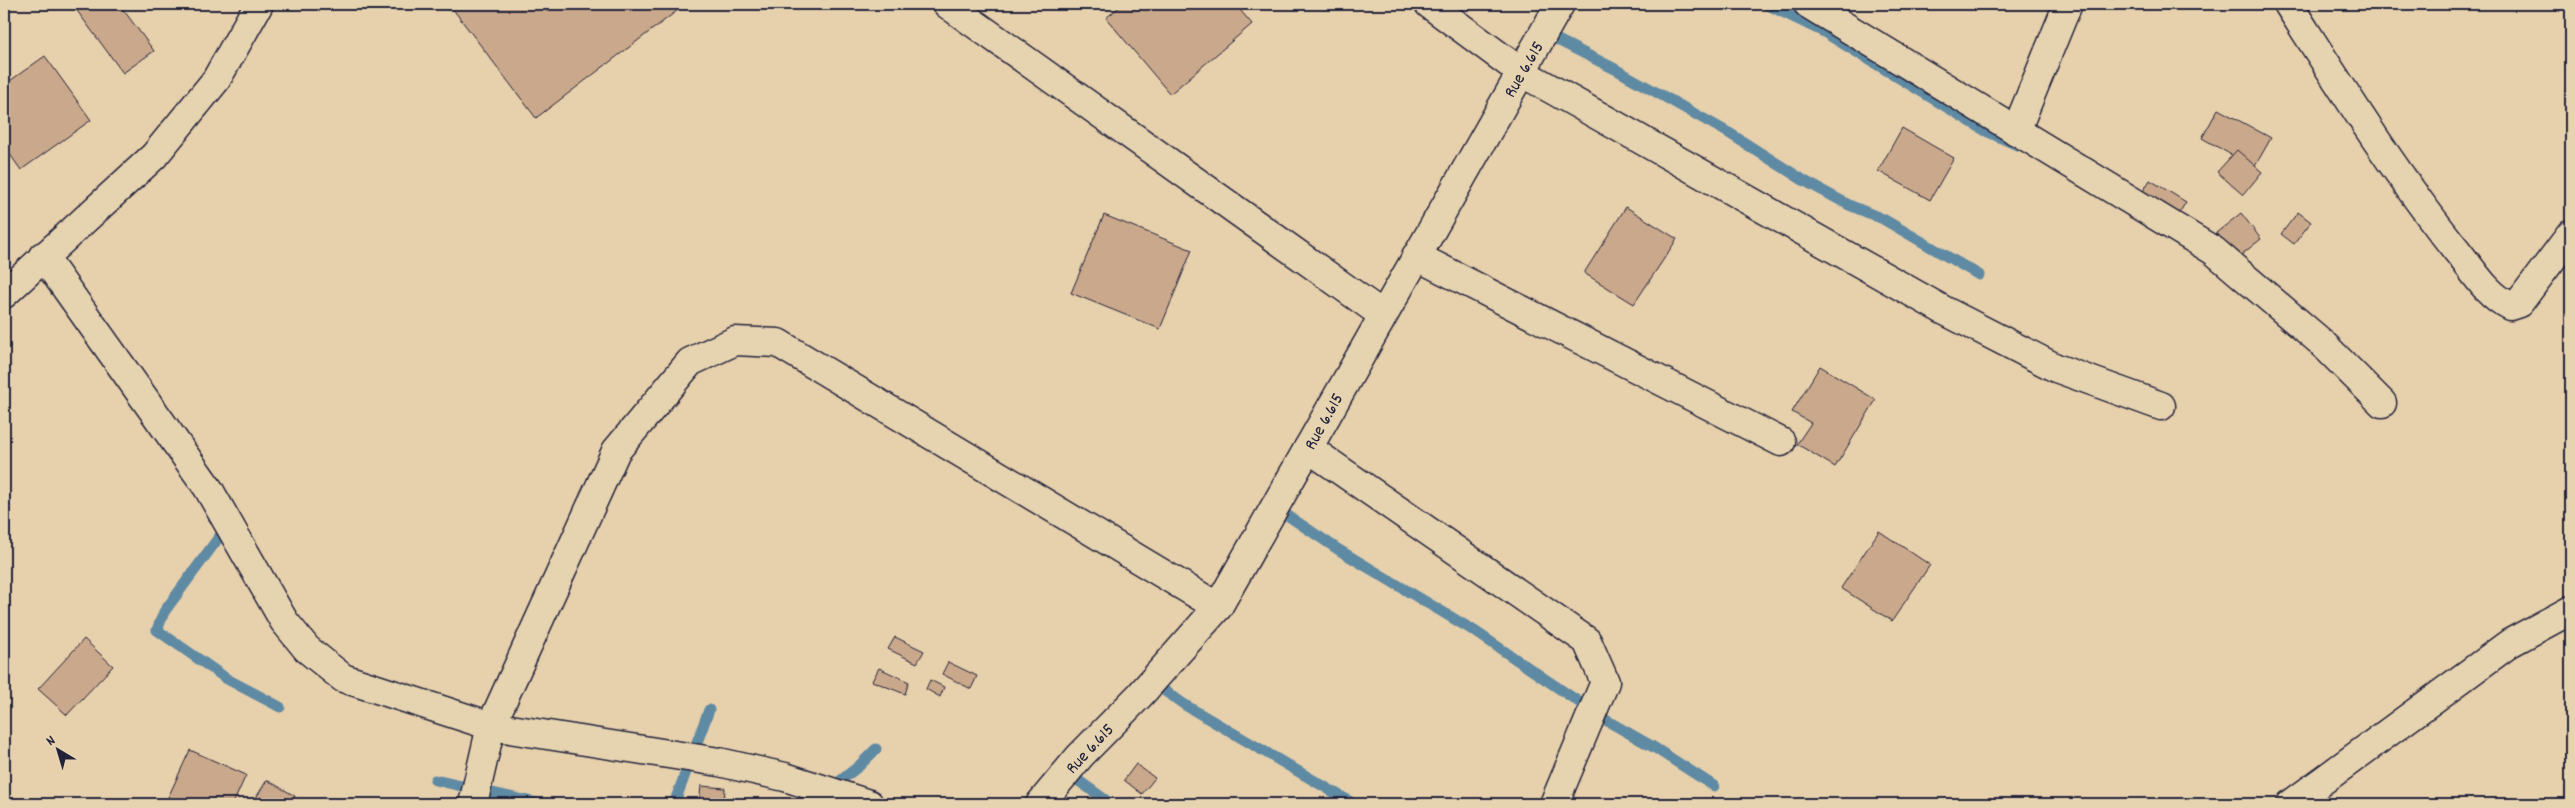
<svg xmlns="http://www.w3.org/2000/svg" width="2575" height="808" font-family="Dekko,sans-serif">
<rect width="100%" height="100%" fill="#e7d0ac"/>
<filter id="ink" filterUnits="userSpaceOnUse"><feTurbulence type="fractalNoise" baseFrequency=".02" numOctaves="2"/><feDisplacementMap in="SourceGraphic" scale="10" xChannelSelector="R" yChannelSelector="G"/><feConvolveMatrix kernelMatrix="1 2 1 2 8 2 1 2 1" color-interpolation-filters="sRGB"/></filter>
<g filter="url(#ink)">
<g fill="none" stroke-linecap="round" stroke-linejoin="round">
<!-- stream -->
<g stroke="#5f8aa3" stroke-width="11">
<path d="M1766 4 1824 32 1986 131 2017 145"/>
<path d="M1542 32 1615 69 1729 133 1803 180 1849 205 1883 219 1979 275"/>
<path d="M1275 507 1339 550 1476 632 1604 719 1655 748 1714 786"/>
<path d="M222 533 164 612 157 630 227 679 280 707"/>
<path d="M1152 682 1185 705 1354 804"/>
<path d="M1065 771 1111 804"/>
<path d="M435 780 541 804"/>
<path d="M674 804 709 710"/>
<path d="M811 804 859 766 876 749"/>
</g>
</g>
<!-- building -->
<g fill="#caa88b" stroke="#22223b">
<path d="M72 4H119L154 51 123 73Z"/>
<path d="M449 4H542L548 12 559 4H686L536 118Z"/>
<path d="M1123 4H1235L1252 24 1170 94 1106 18Z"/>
<path d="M45 56 91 120 21 170 4 146V85Z"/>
<path d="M2218 109 2271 138 2254 168 2202 138Z"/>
<path d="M1902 128 1954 158 1930 200 1878 171Z"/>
<path d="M2237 150 2262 172 2243 195 2217 172Z"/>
<path d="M2150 180 2186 202 2166 234 2130 212Z"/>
<path d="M1626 207 1677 239 1634 304 1584 273Z"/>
<path d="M2298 212 2311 222 2294 244 2281 234Z"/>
<path d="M2241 213 2261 239 2236 259 2216 233Z"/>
<path d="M1104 215 1192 250 1160 329 1071 293Z"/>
<path d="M1820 366 1876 400 1835 467 1797 444 1811 423 1792 412Z"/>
<path d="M1879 531 1930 565 1892 621 1841 588Z"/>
<path d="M895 637 924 651 917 663 888 649Z"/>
<path d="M84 639 113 666 67 715 38 689Z"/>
<path d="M948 662 977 676 971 689 942 674Z"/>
<path d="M879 668 909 682 905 694 872 681Z"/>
<path d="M930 680 944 687 940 697 926 689Z"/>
<path d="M190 750 246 775 233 804H165Z"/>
<path d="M1136 764 1155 778 1142 794 1124 780Z"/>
<path d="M267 780 295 796 291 804H252Z"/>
<path d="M701 786 725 788 724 804H699Z"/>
</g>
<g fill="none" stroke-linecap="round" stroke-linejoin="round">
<defs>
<g id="minor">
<path d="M947 4 1383 315"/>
<path d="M1429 4 1521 72 1945 311 2056 368 2161 406"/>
<path d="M1808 4 2214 251 2321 342 2382 403"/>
<path d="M2288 4C2342 88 2395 174 2458 252 2474 272 2487 295 2510 306L2519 303 2571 234"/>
<path d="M2016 131 2068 4"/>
<path d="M43 256 208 488 284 621 307 649 343 678 491 726 719 762 785 777 869 804"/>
<path d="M1416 256 1781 442"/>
<path d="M4 294 154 156 216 80 259 4"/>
<path d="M1308 448 1587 641 1605 682 1554 804"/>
<path d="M473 804 491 726 616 451 690 362 735 341 778 343 1218 607"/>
<path d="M1040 804 1080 756 1140 695 1218 607 1560 4"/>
<path d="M2291 804 2510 643 2571 610"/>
</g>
</defs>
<!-- minor casing -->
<use href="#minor" stroke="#22223b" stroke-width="31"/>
<!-- minor -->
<use href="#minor" stroke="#e6d4b1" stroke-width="28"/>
</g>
</g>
<g text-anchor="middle" stroke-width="5" stroke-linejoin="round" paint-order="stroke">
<!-- street labels -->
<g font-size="18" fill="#22223b" stroke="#e6d4b1">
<text transform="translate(1523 69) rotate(-60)" y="6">Rue 6.615</text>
<text transform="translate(1323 421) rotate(-61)" y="6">Rue 6.615</text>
<text transform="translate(1089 748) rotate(-47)" y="6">Rue 6.615</text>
</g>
</g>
<!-- margin -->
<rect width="2575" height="808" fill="none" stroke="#e6d4b1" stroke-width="20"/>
<rect x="10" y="10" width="2555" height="788" fill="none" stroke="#22223b" stroke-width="2" filter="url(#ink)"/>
<!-- north arrow -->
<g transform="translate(58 750) rotate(322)" stroke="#e6d4b1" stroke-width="4" paint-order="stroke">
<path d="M0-4L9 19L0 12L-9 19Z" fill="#22223b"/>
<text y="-8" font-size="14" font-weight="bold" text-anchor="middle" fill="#22223b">N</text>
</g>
</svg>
